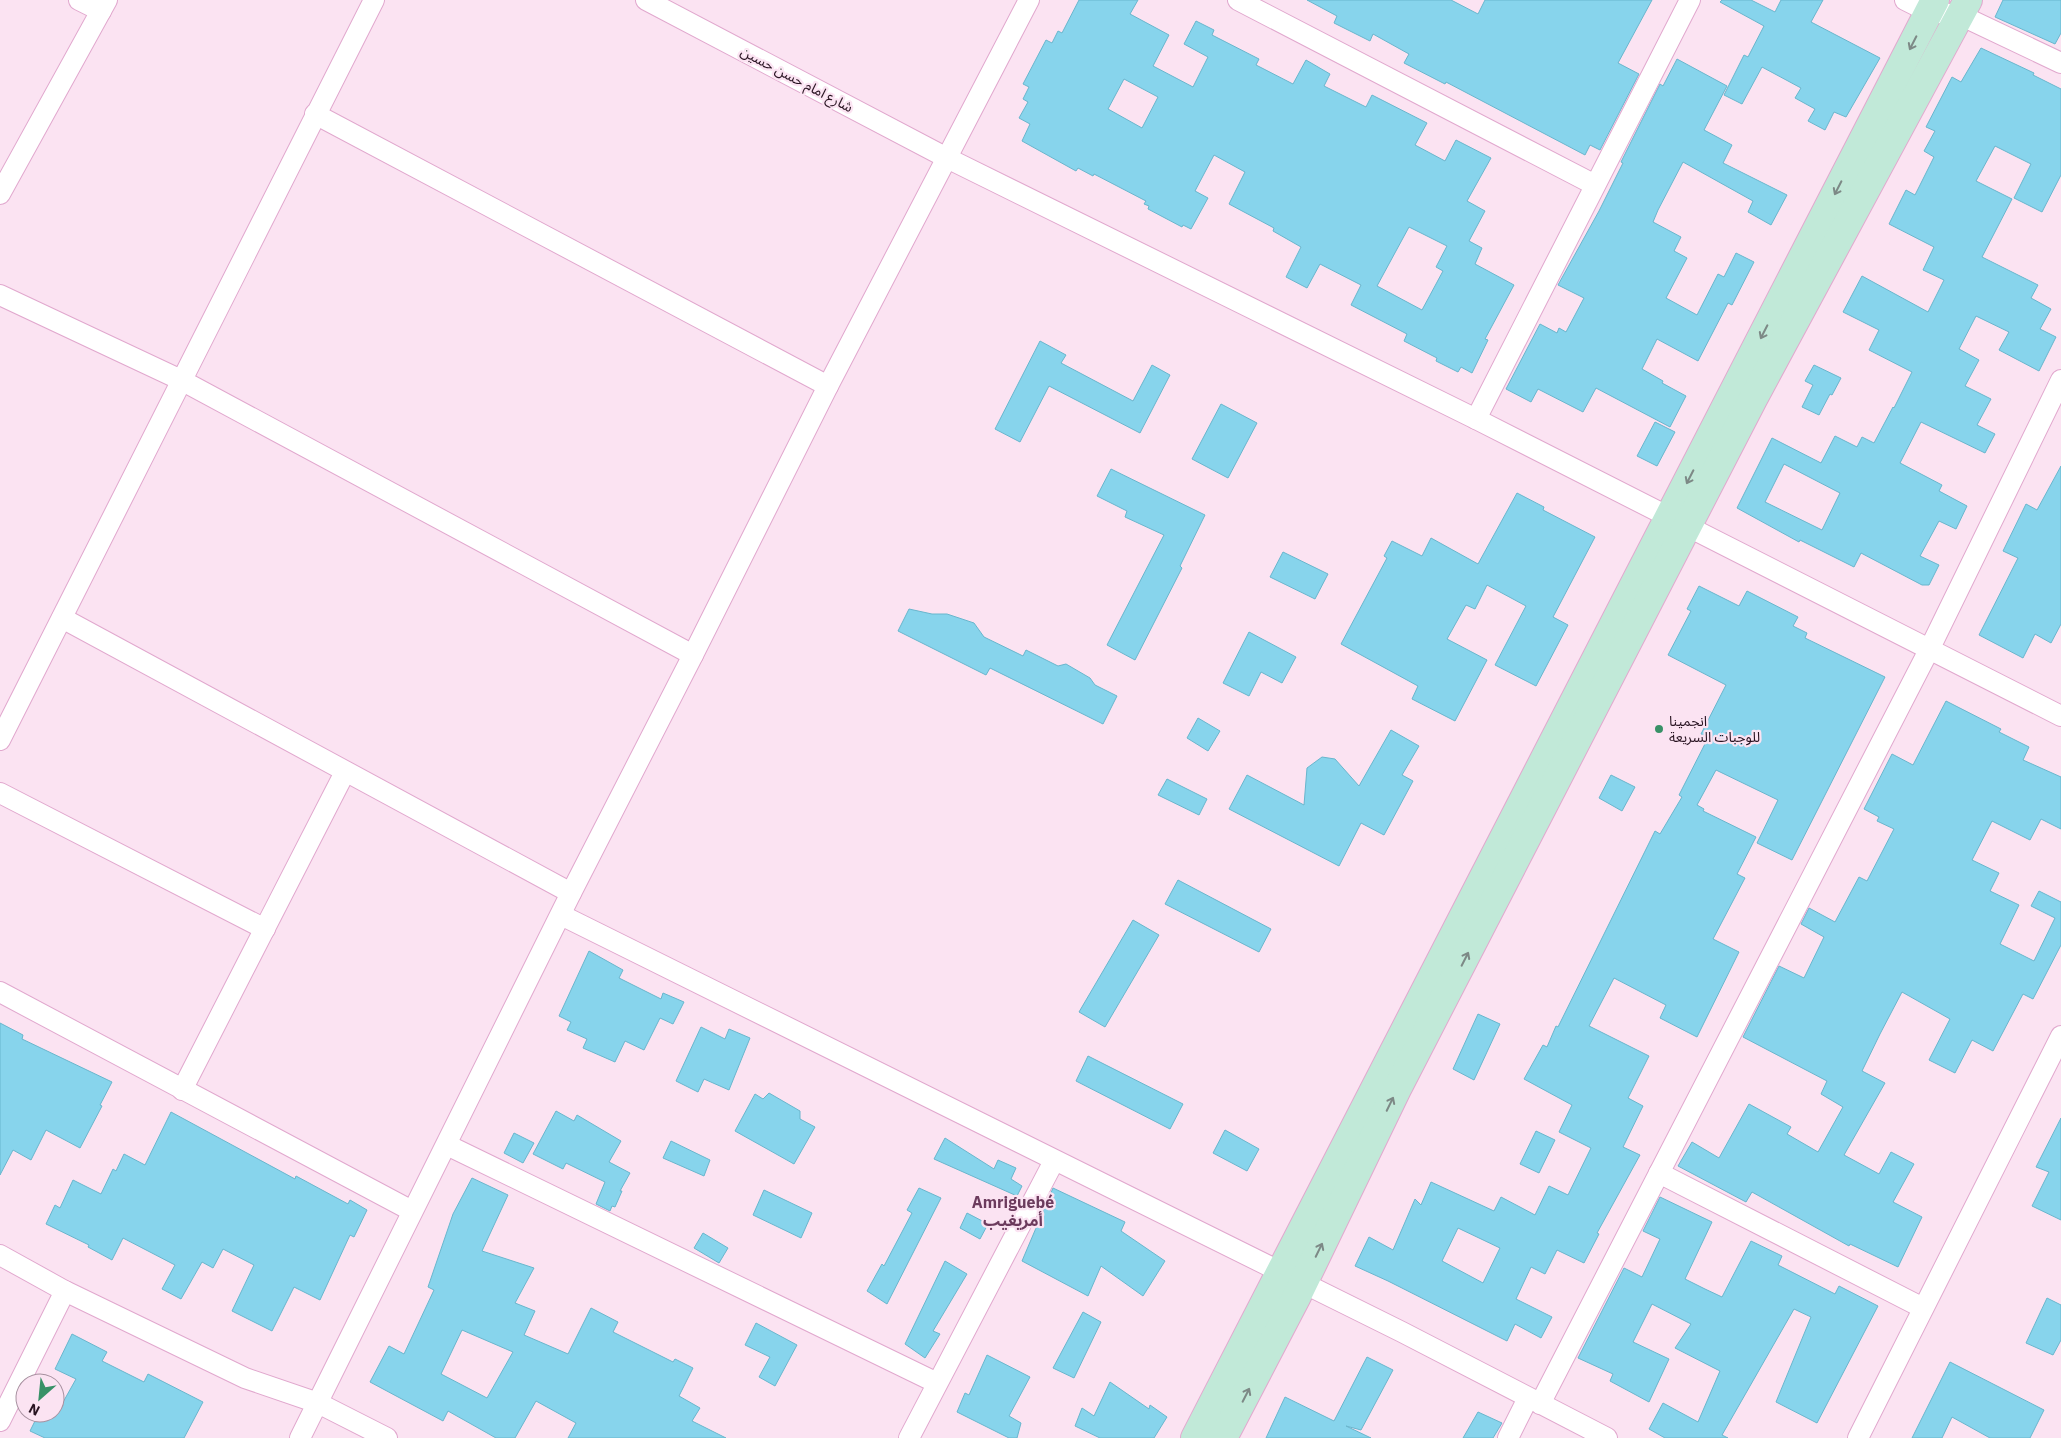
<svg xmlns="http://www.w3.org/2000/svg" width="2061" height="1438" font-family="'IBM Plex Sans','Noto Sans Arabic',sans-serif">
<rect width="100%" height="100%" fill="#fbe3f2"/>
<!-- building -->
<g fill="#87d4ec" stroke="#69b6cd" fill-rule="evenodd">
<path d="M1079 0H1138L1130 14 1169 35 1153 66 1193 87 1208 57 1184 44 1196 21 1214 30 1212 35 1259 59 1256 65 1293 84 1306 60 1330 74 1324 86 1366 107 1372 95 1427 123 1415 145 1445 161 1456 140 1491 158 1467 201 1485 211 1469 241 1482 248 1475 264 1514 285 1485 339 1488 340 1472 373 1461 367 1458 372 1436 361 1437 358 1404 341 1407 334 1351 305 1361 285 1320 264 1307 288 1286 277 1301 247 1273 231 1274 228 1229 204 1245 172 1214 155 1195 191 1208 198 1191 229 1183 225 1182 227 1148 209 1149 206 1144 204 1146 201 1094 174 1093 176 1078 168 1076 171 1022 141 1030 124 1019 118 1028 102 1023 99 1029 87 1023 84 1046 40 1052 43 1058 31 1062 33ZM1124 79 1158 97 1142 128 1108 109ZM1409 227 1447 246 1436 267 1443 271 1422 310 1377 286Z"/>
<path d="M1307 0H1451L1478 14 1485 0H1652L1618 63 1639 74 1600 150 1590 145 1585 155 1446 82 1445 84 1404 63 1409 54 1373 34 1370 41 1334 23 1337 16Z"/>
<path d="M1722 0H1751L1775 12 1781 0H1823L1811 22 1880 58 1846 117 1834 112 1825 130 1808 121 1815 109 1795 98 1801 88 1762 67 1742 104 1724 95 1744 55 1748 57 1764 26 1720 2Z"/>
<path d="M2003 0H2061V33L2055 44 1995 17Z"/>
<path d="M1981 48 2034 73 2033 75 2061 89V175L2042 212 2014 198 2031 164 1995 146 1976 181 2012 199 1982 257 2038 285 2031 298 2051 309 2040 329 2056 337 2039 371 1999 350 2009 332 1976 316 1959 349 1979 360 1965 386 1991 399 1977 425 1995 434 1985 453 1921 422 1900 463 1942 485 1939 491 1967 506 1956 529 1939 521 1920 556 1939 565 1929 585H1922L1861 553 1854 567 1800 540 1799 542 1737 508 1772 438 1821 463 1835 436 1857 447 1862 437 1874 443 1893 407 1894 408 1912 372 1869 350 1879 330 1843 312 1862 276 1928 312 1944 280 1923 270 1934 247 1889 224 1906 190 1915 195 1934 157 1924 151 1935 131 1926 127 1952 77 1961 82ZM1784 464 1840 493 1822 530 1765 502Z"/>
<path d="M1677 59 1727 86 1704 130 1732 145 1723 163 1787 195 1771 225 1748 212 1753 201 1683 162 1658 210 1653 222 1681 237 1674 251 1687 258 1666 298 1697 315 1718 274 1724 277 1736 253 1754 262 1732 305 1728 303 1698 361 1657 339 1642 369 1663 381 1662 383 1686 396 1670 427 1596 388 1583 412 1538 389 1531 402 1506 389 1540 324 1557 333 1559 328 1566 332 1584 298 1558 285 1599 211 1623 163 1621 162 1660 84 1663 86Z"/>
<path d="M1040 341 1066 355 1061 363 1133 401 1152 365 1170 375 1140 433 1049 386 1020 442 995 429Z"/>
<path d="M1814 365 1841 378 1832 395 1830 394 1819 415 1802 407 1813 385 1805 381Z"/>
<path d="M1221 404 1257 423 1228 478 1192 459Z"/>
<path d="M1655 422 1675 432 1657 466 1637 456Z"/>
<path d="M2061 466V624L2051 643 2035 634 2023 658 1979 635 2018 558 2003 551 2026 504 2037 510Z"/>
<path d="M1111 469 1205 515 1180 566 1182 568 1135 660 1107 645 1164 535 1125 517 1127 511 1097 496Z"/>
<path d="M1517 493 1544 507 1543 510 1595 537 1553 617 1568 625 1536 686 1495 665 1526 606 1487 585 1475 609 1466 605 1447 639 1487 660 1455 721 1412 699 1418 686 1341 644 1387 558 1384 556 1392 541 1422 556 1431 538 1478 564Z"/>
<path d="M1283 552 1328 574 1315 599 1270 577Z"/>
<path d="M1699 586 1739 606 1747 591 1798 617 1793 626 1807 633 1805 638 1885 677 1792 860 1757 843 1778 800 1716 770 1697 805 1704 809 1703 811 1756 837 1737 874 1745 878 1713 939 1739 952 1697 1037 1660 1018 1666 1005 1614 978 1589 1026 1649 1056 1628 1098 1643 1106 1623 1147 1640 1155 1597 1233 1599 1234 1584 1263 1557 1250 1545 1274 1531 1267 1516 1299 1552 1317 1541 1338 1515 1324 1507 1341 1388 1281 1355 1266 1369 1237 1393 1250 1415 1199 1421 1205 1431 1182 1494 1211 1501 1197 1535 1215 1549 1186 1568 1195 1591 1148 1559 1132 1572 1105 1524 1079 1543 1045 1547 1047 1556 1026 1558 1027 1655 831 1660 834 1682 797 1679 795 1708 738 1701 734 1726 685 1668 655 1691 611 1687 609ZM1458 1228 1500 1248 1483 1283 1442 1261Z"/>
<path d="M909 609 932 614H947L974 623 984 637 1023 656 1026 650 1058 666 1066 664 1090 678 1095 685 1117 696 1103 724 990 668 986 675 898 631Z"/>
<path d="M1249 632 1296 657 1282 683 1261 672 1249 696 1223 683Z"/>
<path d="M1946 701 2001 729 1999 732 2029 747 2023 760 2061 777V829L2041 819 2030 840 1992 821 1972 860 1999 873 1990 891 2019 905 2000 944 2034 961 2055 918 2031 906 2039 891 2061 902V945L2033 999 2023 994 1993 1051 1972 1040 1955 1073 1929 1060 1950 1019 1902 992 1880 1034 1862 1071 1885 1083 1844 1155 1879 1174 1891 1152 1914 1164 1893 1202 1922 1217 1898 1267 1850 1244 1849 1246 1752 1192 1746 1202 1678 1166 1692 1142 1719 1158 1749 1104 1791 1127 1787 1134 1818 1152 1843 1107 1821 1094 1827 1081 1743 1037 1779 966 1804 978 1824 937 1801 924 1809 908 1835 922 1859 877 1867 881 1894 829 1877 821 1879 817 1864 809 1892 754 1913 765Z"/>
<path d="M1198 718 1220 731 1208 751 1187 738Z"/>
<path d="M1391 730 1419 746 1402 775 1413 781 1384 835 1361 823 1339 866 1229 809 1247 775 1304 805 1307 768 1322 757 1335 759 1359 786Z"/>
<path d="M1611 775 1635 787 1622 811 1599 798Z"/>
<path d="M1167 779 1207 799 1199 815 1158 795Z"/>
<path d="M1178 880 1271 929 1259 952 1165 904Z"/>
<path d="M1133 920 1159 935 1105 1027 1079 1012Z"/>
<path d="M589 951 623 970 619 978 661 999 663 993 684 1002 673 1024 660 1018 644 1050 625 1041 615 1062 583 1048 587 1039 567 1030 571 1022 559 1016Z"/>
<path d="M1478 1014 1500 1024 1474 1080 1453 1069Z"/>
<path d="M0 1023 23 1035 22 1039 112 1082 100 1105 102 1106 80 1148 46 1130 31 1160 13 1150 0 1175Z"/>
<path d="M701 1027 725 1039 729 1029 750 1038 729 1090 704 1079 698 1092 676 1081Z"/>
<path d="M1088 1056 1183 1104 1170 1129 1076 1081Z"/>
<path d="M769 1093 800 1111V1119L815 1127 794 1164 735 1131 755 1094 763 1099Z"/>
<path d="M556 1111 574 1121 577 1115 621 1141 609 1162 630 1173 620 1191H622L615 1207 612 1206 610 1211 596 1204 605 1182 566 1163 563 1169 533 1154Z"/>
<path d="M171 1112 295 1179 296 1176 348 1204 350 1200 367 1210 354 1237 350 1235 320 1300 294 1287 272 1331 232 1311 254 1265 223 1249 213 1268 202 1262 181 1299 162 1289 175 1265 123 1238 112 1260 88 1247 89 1245 46 1224 55 1205 60 1208 73 1180 101 1194 113 1169 116 1171 124 1154 145 1165Z"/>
<path d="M2061 1118V1220L2032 1206 2049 1172 2036 1167Z"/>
<path d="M1225 1130 1259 1149 1247 1171 1213 1153Z"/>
<path d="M1536 1131 1555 1140 1539 1173 1520 1164Z"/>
<path d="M514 1133 534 1143 523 1163 504 1153Z"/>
<path d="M945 1138 994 1169 998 1160 1016 1168 1011 1179 1022 1186 1017 1196 934 1159Z"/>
<path d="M671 1141 710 1160 704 1176 663 1158Z"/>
<path d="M472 1178 508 1195 482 1251 534 1268 515 1303 535 1311 524 1335 568 1354 591 1308 618 1322 613 1332 673 1362 675 1359 693 1368 679 1396 700 1408 692 1421 726 1438H568L576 1423 536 1401 515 1438H496L448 1411 443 1421 370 1382 389 1346 404 1354 434 1290 428 1287 453 1214ZM462 1330 513 1352 487 1398 441 1374Z"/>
<path d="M919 1188 941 1198 887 1304 867 1291 882 1264 884 1266 912 1213 907 1210Z"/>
<path d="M1053 1188 1125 1222 1121 1231 1165 1261 1143 1296 1101 1266 1088 1296 1022 1261Z"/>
<path d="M764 1190 812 1213 801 1238 753 1215Z"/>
<path d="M1660 1197 1712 1222 1685 1279 1705 1289 1722 1297 1751 1241 1782 1256 1778 1265 1835 1294 1839 1286 1878 1306 1817 1423 1776 1402 1811 1317 1794 1309 1722 1435 1728 1438H1665L1649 1429 1663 1403 1698 1422 1720 1371 1675 1348 1691 1324 1652 1304 1633 1342 1669 1359 1649 1402 1610 1381 1613 1374 1578 1358 1624 1268 1642 1277 1660 1239 1643 1231Z"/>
<path d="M967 1213 988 1224 980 1239 960 1228Z"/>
<path d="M703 1233 728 1248 719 1263 694 1248Z"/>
<path d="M945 1261 967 1274 933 1331 940 1334 925 1358 905 1344Z"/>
<path d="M2047 1298 2061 1305V1340L2053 1355 2026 1343Z"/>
<path d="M1083 1312 1101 1322 1074 1378 1053 1368Z"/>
<path d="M756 1323 797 1345 775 1386 759 1377 770 1357 745 1345Z"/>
<path d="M72 1334 107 1352 102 1361 144 1382 148 1374 203 1402 184 1438H45L30 1431 39 1413H57L76 1379 55 1369Z"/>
<path d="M987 1355 1030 1377 1009 1416 1021 1423 1017 1438H1009L957 1412 965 1393 969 1395Z"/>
<path d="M1367 1357 1393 1370 1361 1430 1346 1426 1371 1438H1266L1285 1397 1334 1421Z"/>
<path d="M1950 1362 2044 1410 2030 1438H1990L1952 1417 1942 1438H1912Z"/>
<path d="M1110 1382 1149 1409 1150 1405 1167 1417 1154 1438H1100L1075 1426 1082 1408 1094 1416Z"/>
<path d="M1478 1412 1502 1423 1493 1438H1463Z"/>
</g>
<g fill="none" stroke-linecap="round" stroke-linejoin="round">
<defs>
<g id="street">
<path d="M79 0 101 11"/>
<path d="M646 0 947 158 1476 419 2061 716"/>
<path d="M1238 0 1595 185"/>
<path d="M1905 0 1929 12 1960 15 2061 63"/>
<path d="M315 114 828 386"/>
<path d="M0 194 107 0"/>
<path d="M0 295 181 380 693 655"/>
<path d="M1476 419 1690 0"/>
<path d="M62 618 571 893"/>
<path d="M0 740 374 0"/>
<path d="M0 793 265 929"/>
<path d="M561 915 1402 1332 1607 1438"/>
<path d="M0 992 412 1211"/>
<path d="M182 1090 345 772"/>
<path d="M447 1145 937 1383"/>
<path d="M1659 1173 1923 1308"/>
<path d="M0 1255 65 1291 245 1378 318 1403 387 1438"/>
<path d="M1540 1404 1930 648 2061 380"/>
<path d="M0 1421 65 1291"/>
<path d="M300 1438 571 893 693 655 828 386 1029 0"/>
<path d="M909 1438 1054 1161"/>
<path d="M1508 1438 1528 1398"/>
<path d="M1858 1438 2061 1036"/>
</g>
<g id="secondary">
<path d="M1195 1438 1935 0"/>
<path d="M1223 1438 1297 1296 1398 1087 1753 399 1968 0"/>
</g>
</defs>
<!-- street casing -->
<use href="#street" stroke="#e1a8ce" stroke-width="22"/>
<!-- secondary casing -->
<use href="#secondary" stroke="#e1a8ce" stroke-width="30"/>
<!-- street -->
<use href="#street" stroke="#fff" stroke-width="20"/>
<!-- secondary -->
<use href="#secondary" stroke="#c1e9d8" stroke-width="28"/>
</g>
<!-- one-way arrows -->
<defs><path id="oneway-shaft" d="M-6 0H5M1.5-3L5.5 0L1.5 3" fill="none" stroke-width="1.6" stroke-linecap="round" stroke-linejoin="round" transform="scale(1.25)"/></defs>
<g stroke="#7d8986">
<use href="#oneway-shaft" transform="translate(1913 43) rotate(117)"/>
<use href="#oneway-shaft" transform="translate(1838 188) rotate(117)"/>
<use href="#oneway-shaft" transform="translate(1764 332) rotate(117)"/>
<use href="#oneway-shaft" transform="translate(1690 477) rotate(117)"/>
<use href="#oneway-shaft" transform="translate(1465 959) rotate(-63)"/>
<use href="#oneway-shaft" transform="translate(1390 1104) rotate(-64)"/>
<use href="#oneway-shaft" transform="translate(1319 1250) rotate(-64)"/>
<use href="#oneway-shaft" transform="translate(1246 1395) rotate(-63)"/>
</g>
<!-- markers -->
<circle fill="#389167" stroke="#fbe3f2" stroke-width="2" cx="1659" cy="729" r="5"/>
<g text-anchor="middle" stroke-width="4.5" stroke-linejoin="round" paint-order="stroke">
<!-- street labels -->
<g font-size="14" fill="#291422" stroke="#fbe3f2">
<text transform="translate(797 79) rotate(28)" y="5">شارع امام حسن حسين</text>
</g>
<!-- poi labels -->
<g font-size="14" fill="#291422" stroke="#fbe3f2" text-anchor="start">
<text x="1669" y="726">انجمينا<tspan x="1669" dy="16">للوجبات السريعة</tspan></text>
</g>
<!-- quarter labels -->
<g font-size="16" font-weight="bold" fill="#6c3b5d" stroke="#fbe3f2">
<text x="1013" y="1208">Amriguebé<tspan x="1013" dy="18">أمريغيب</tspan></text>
</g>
</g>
<!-- north arrow -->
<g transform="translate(40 1398) rotate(207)"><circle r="24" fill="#fbe3f2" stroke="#a7909f"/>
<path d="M0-4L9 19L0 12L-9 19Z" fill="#389167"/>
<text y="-8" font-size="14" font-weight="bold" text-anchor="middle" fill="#291422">N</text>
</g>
</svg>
